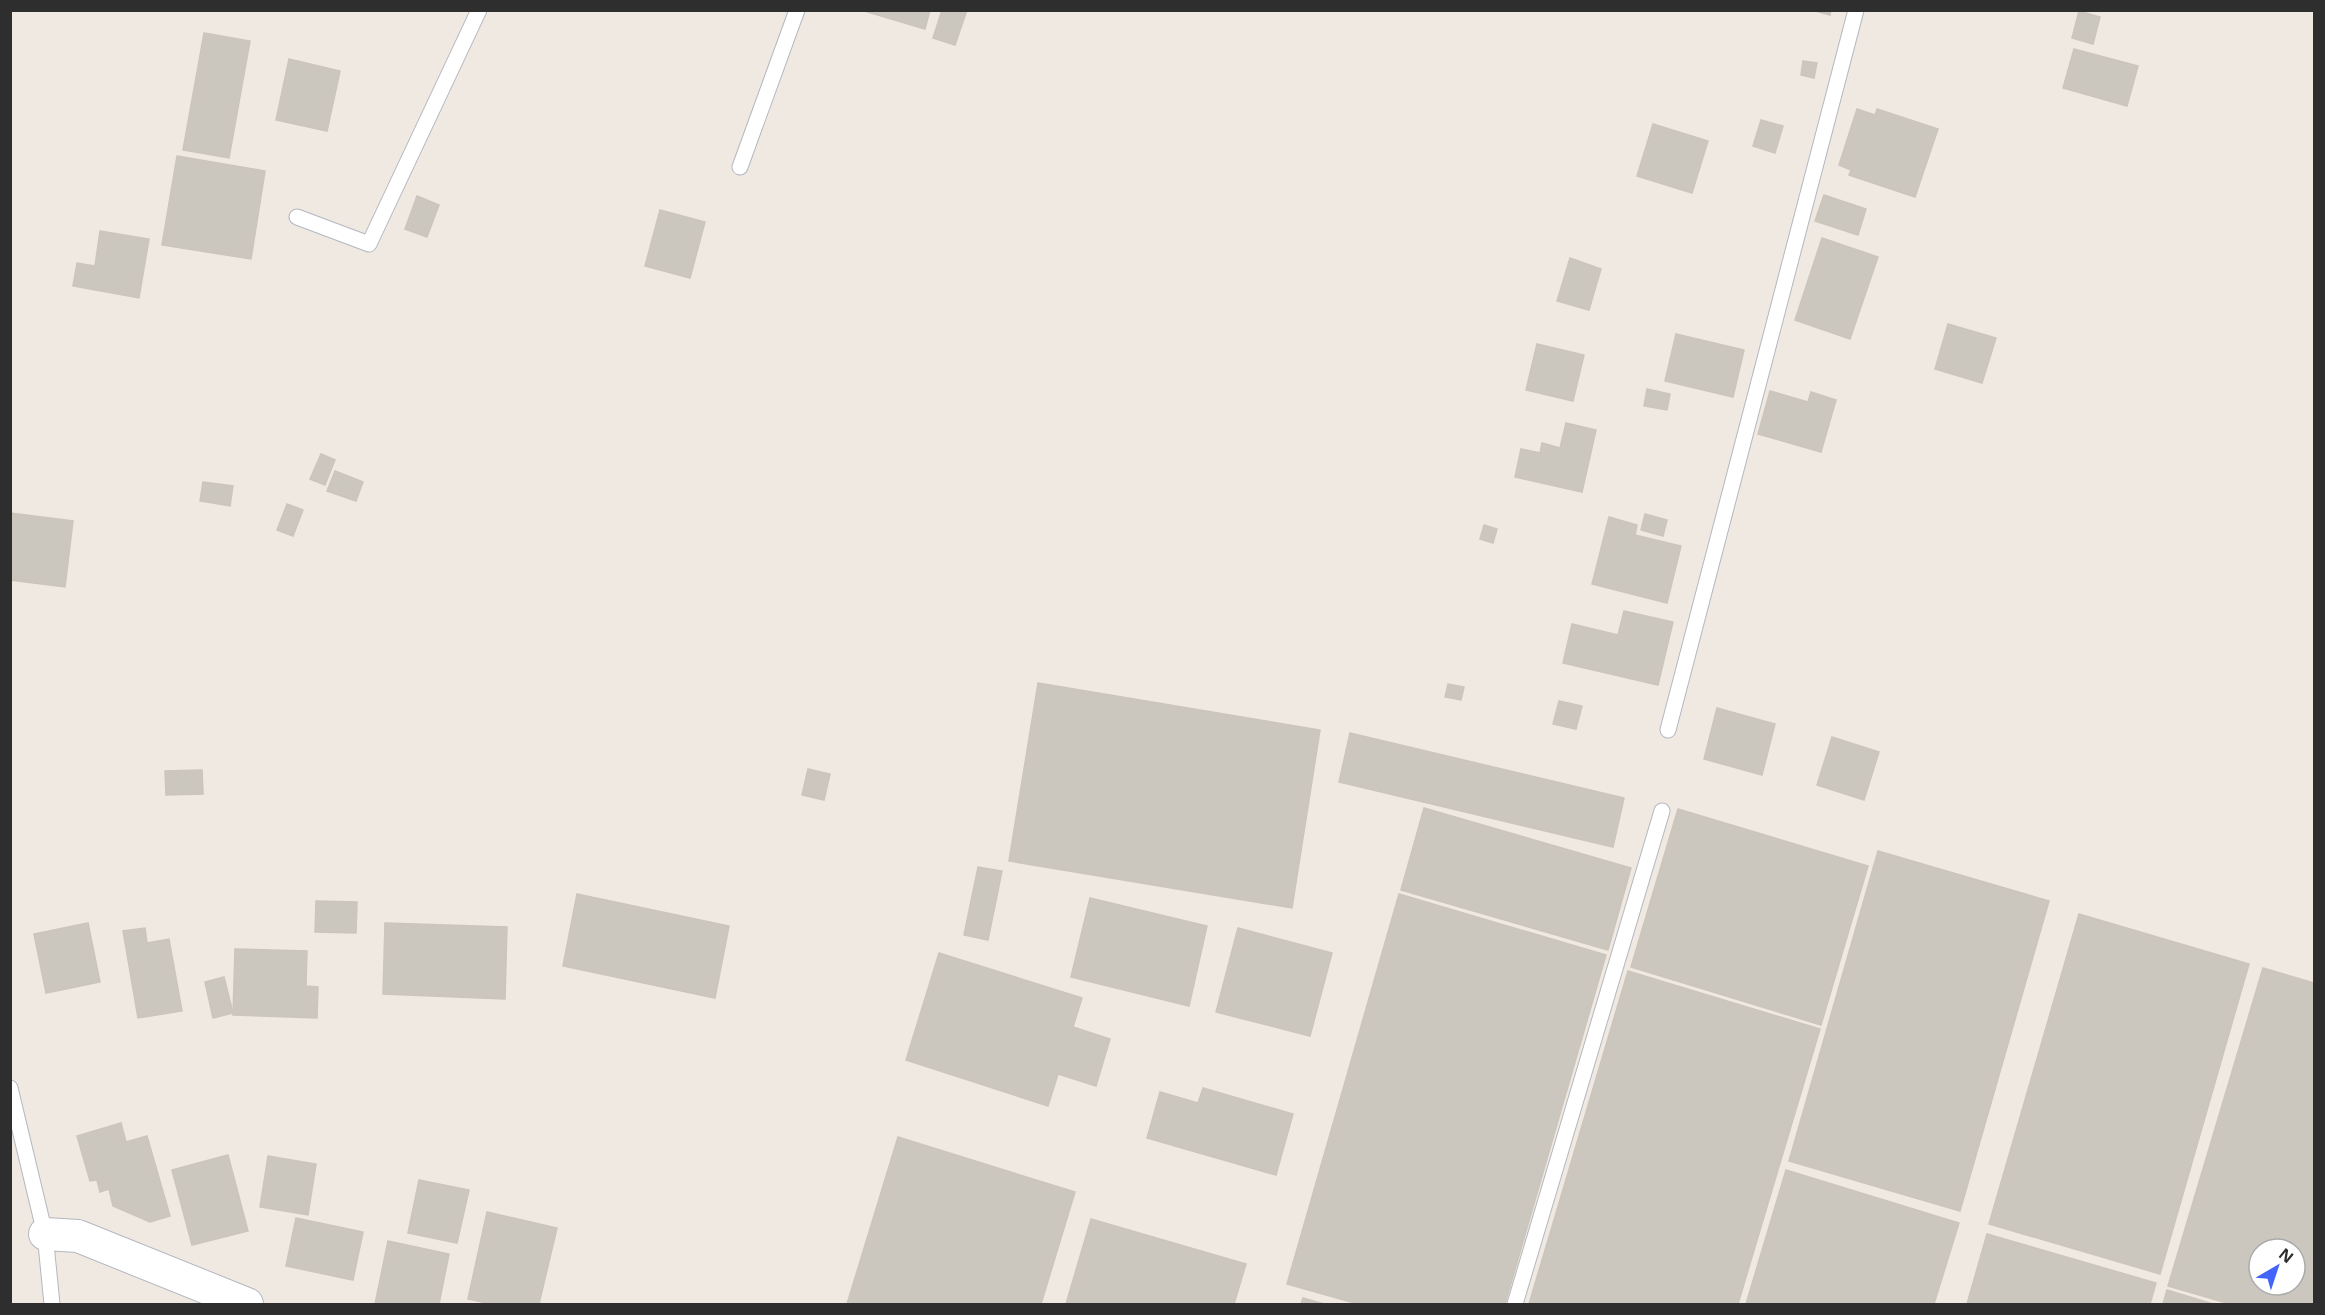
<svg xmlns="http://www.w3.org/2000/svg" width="2325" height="1315" font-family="'Open Sans',sans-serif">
<rect width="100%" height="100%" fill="#efe9e1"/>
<!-- building -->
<g fill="#cbc7bf" stroke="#cbc5ba" stroke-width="1.5" fill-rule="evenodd">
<path d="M861 10H930L925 29Z"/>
<path d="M942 10H967L955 45 933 38Z"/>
<path d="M1812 10H1831L1830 15Z"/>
<path d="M2079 11 2100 17 2093 44 2072 38Z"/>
<path d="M204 33 250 41 229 158 183 150Z"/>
<path d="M2074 49 2138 66 2127 106 2063 88Z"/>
<path d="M289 59 340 71 327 131 276 120Z"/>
<path d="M1803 61 1817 63 1814 78 1801 75Z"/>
<path d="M1857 109 1875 115 1877 109 1938 129 1915 197 1849 175 1851 170 1839 165Z"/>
<path d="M1761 120 1783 126 1775 153 1753 146Z"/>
<path d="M1653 124 1708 141 1692 193 1637 176Z"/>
<path d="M177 156 265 171 251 259 162 245Z"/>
<path d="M1824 195 1866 209 1858 235 1815 221Z"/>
<path d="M417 196 439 205 427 237 405 229Z"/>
<path d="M660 210 705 222 690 278 645 266Z"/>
<path d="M100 231 149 239 139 298 73 286 77 263 95 266Z"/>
<path d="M1822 238 1878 257 1850 339 1795 320Z"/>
<path d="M1570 258 1601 269 1589 310 1557 301Z"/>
<path d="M1948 324 1996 338 1982 383 1935 369Z"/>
<path d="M1676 334 1744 350 1733 397 1665 381Z"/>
<path d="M1537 344 1584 355 1573 401 1526 390Z"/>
<path d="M1647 389 1670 394 1667 410 1644 406Z"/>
<path d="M1770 391 1808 402 1811 392 1836 400 1821 452 1758 434Z"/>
<path d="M1566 423 1596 430 1582 492 1515 477 1521 449 1540 453 1542 443 1560 448Z"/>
<path d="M321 454 335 460 325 485 310 479Z"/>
<path d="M335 471 363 482 356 501 327 491Z"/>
<path d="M203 482 233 486 230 506 200 501Z"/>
<path d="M287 504 303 510 293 536 277 530Z"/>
<path d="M10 513 73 521 65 587 10 580Z"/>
<path d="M1645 514 1667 520 1663 536 1641 530Z"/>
<path d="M1609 517 1637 525 1635 535 1681 546 1667 603 1592 584Z"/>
<path d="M1484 525 1497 529 1493 543 1480 539Z"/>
<path d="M1624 611 1673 622 1658 685 1563 663 1572 624 1618 635Z"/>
<path d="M1038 683 1320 730 1292 908 1009 861Z"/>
<path d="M1448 684 1464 687 1461 700 1445 697Z"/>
<path d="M1559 701 1582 706 1576 729 1553 724Z"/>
<path d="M1717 708 1775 724 1762 775 1704 759Z"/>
<path d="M1350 733 1624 798 1613 847 1339 782Z"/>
<path d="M1832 737 1879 752 1864 800 1817 785Z"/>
<path d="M808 769 830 774 824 800 802 795Z"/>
<path d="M202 770 203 794 166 795 165 771Z"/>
<path d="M1424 808 1631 868 1608 950 1401 890Z"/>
<path d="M1678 809 1868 866 1821 1025 1631 967Z"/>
<path d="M1878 851 2049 901 1960 1211 1789 1161Z"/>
<path d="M978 867 1002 871 988 940 964 935Z"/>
<path d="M577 894 729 926 715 998 563 966Z"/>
<path d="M1399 894 1606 955 1505 1304H1358L1287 1284Z"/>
<path d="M1090 898 1207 926 1189 1006 1071 977Z"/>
<path d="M316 901 357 902 356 933 315 932Z"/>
<path d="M2079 914 2249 964 2160 1274 1989 1224Z"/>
<path d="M88 923 100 982 46 993 34 934Z"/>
<path d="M385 923 507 927 505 999 383 994Z"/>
<path d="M145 928 147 943 169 939 182 1011 138 1018 123 931Z"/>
<path d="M1238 928 1332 953 1310 1036 1216 1012Z"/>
<path d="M235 949 307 951 306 986 318 987 317 1018 233 1015Z"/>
<path d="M939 953 1082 998 1073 1027 1110 1039 1096 1086 1058 1074 1048 1106 906 1060Z"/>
<path d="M2263 968 2314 983V1304H2230L2168 1286ZM2259 1249H2295V1285H2259Z"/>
<path d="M1628 971 1820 1029 1738 1304H1529Z"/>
<path d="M224 977 233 1013 213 1018 205 982Z"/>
<path d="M1203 1088 1293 1114 1276 1175 1147 1138 1160 1092 1198 1103Z"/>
<path d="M121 1123 126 1142 147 1136 170 1216 150 1222 113 1206 109 1189 100 1192 97 1180 90 1181 77 1136Z"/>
<path d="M898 1137 1075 1192 1041 1304H847Z"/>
<path d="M228 1155 248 1231 192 1245 172 1170Z"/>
<path d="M268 1156 316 1164 308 1215 260 1207Z"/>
<path d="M1786 1170 1959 1223 1934 1304H1746Z"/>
<path d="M419 1180 469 1190 457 1243 408 1233Z"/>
<path d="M487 1212 557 1228 539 1304H491L468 1299Z"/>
<path d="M296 1218 363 1232 353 1280 286 1266Z"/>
<path d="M1091 1219 1246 1264 1234 1304H1066Z"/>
<path d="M1987 1234 2156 1283 2150 1304H1967Z"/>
<path d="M388 1241 449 1254 439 1304H375Z"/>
<path d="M2167 1290 2213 1304H2163Z"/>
<path d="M1303 1298 1324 1304H1301Z"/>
</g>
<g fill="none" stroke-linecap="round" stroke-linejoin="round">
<defs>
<g id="service">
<path d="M740 167 797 10"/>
<path d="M297 217 369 244 479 10"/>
<path d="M1668 730 1856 10"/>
<path d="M10 1088 45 1234 52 1304"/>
<path d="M1515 1304 1662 811"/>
</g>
<path id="minor" d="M45 1234 78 1236 247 1304"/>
</defs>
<!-- service casing -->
<use href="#service" stroke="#b4b7c1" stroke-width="17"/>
<!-- minor casing -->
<use href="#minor" stroke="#b4b7c1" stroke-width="34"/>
<!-- service -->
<use href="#service" stroke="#fff" stroke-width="15"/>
<!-- minor -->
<use href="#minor" stroke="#fff" stroke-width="32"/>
</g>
<!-- border -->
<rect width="2325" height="1315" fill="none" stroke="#2e2e2e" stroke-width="24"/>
<!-- north arrow -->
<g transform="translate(2277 1267) rotate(39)"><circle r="28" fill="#ffffff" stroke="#ababab" stroke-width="1.5"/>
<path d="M0-4.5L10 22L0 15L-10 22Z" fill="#4264fb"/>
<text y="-9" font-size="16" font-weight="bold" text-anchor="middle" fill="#2e2e2e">N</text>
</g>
</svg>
